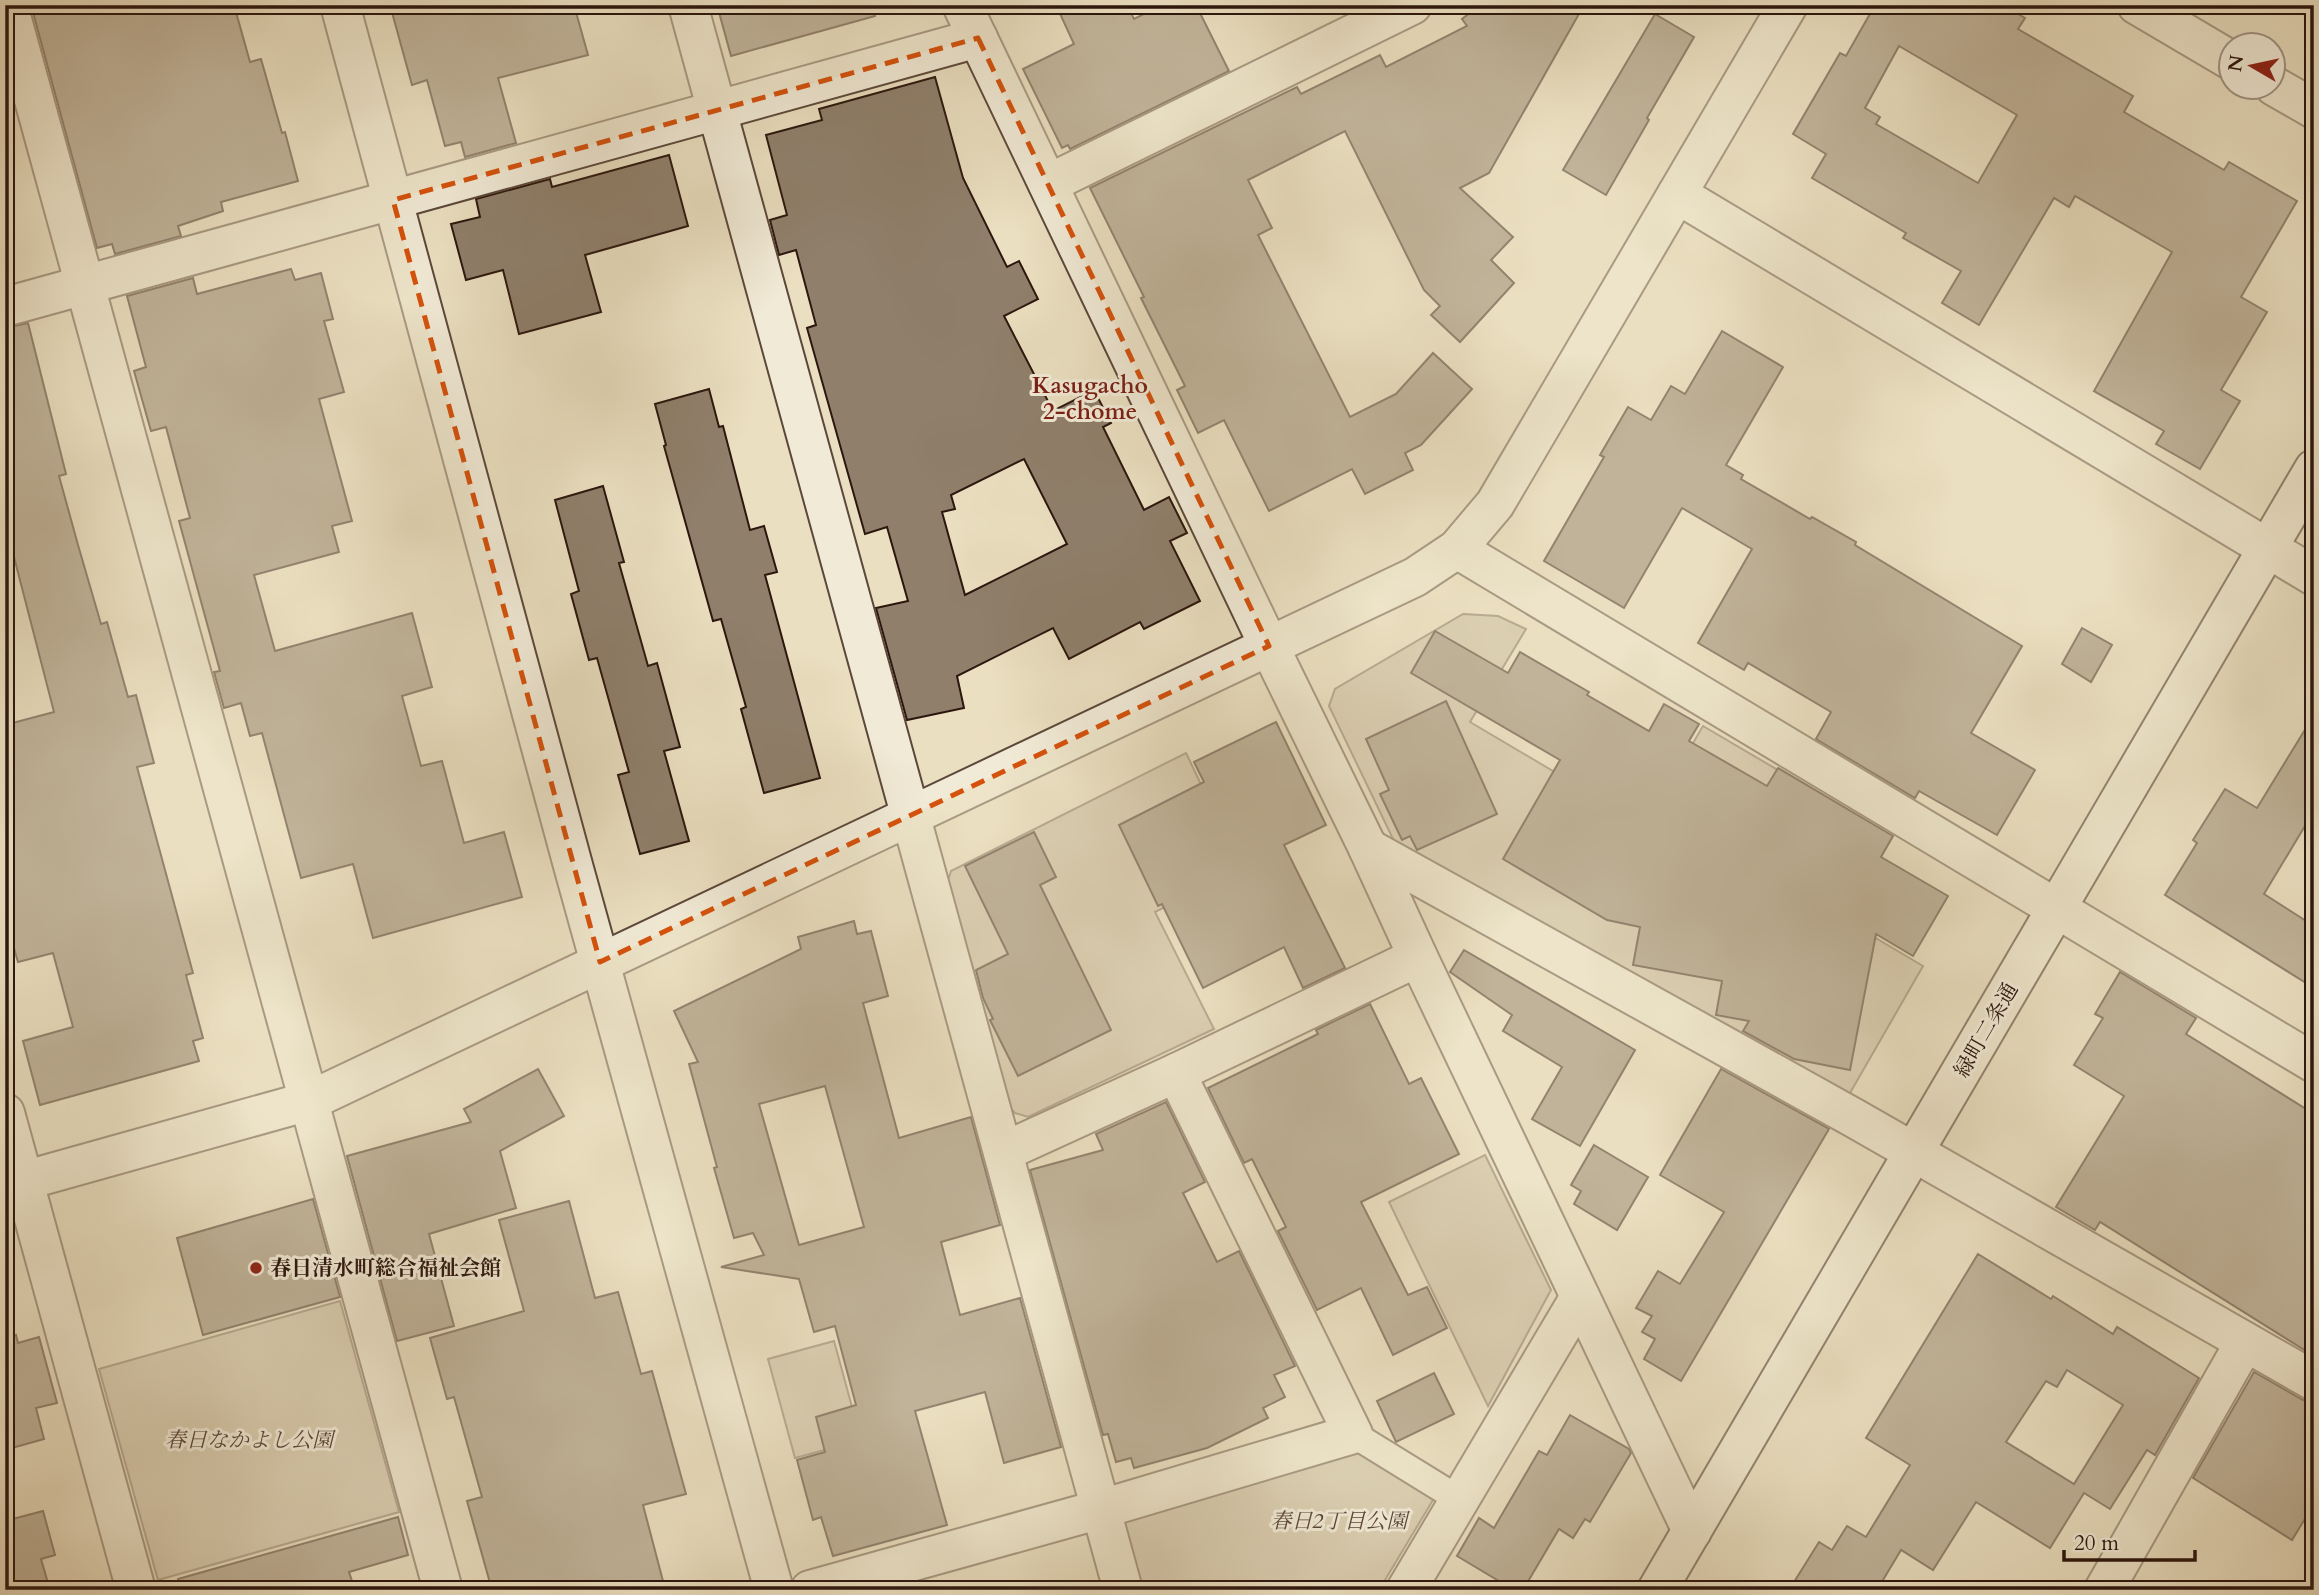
<svg xmlns="http://www.w3.org/2000/svg" width="2319" height="1595" font-family="Cardo,'Noto Serif JP',serif">
<rect width="100%" height="100%" fill="#eadfc0"/>
<filter id="stains"><feTurbulence type="fractalNoise" baseFrequency=".00286" numOctaves="4"/><feColorMatrix values="0 0 0 0 .2 0 0 0 0 .09 0 0 0 0 .02 0 0 0 .5 -.17"/></filter>
<radialGradient id="worn" r=".72"><stop offset=".6" stop-color="#630" stop-opacity="0"/><stop offset="1" stop-color="#630" stop-opacity=".3"/></radialGradient>
<!-- green -->
<g fill="#cabda2" stroke="#7b6a58" stroke-width="2">
<path d="M1463 614 1498 616 1526 629 1470 722 1558 774 1641 832 1703 726 1851 813 1803 895 1923 966 1846 1100 1394 841 1329 706 1335 689Z"/>
<path d="M1186 753 1241 868 1155 912 1214 1029 1028 1117 1015 1113 1008 1106 945 889 951 871Z"/>
<path d="M1485 1155 1551 1290 1488 1406 1389 1202Z"/>
<path d="M340 1301 399 1512 158 1580 99 1369Z"/>
<path d="M834 1341 861 1440 795 1458 768 1359Z"/>
<path d="M1348 1447 1436 1495 1379 1590H1139L1117 1513Z"/>
</g>
<!-- building -->
<g fill="#8f7f6b" stroke="#2c160e" stroke-width="2" fill-rule="evenodd">
<path d="M31 5H234L250 62 261 59 282 133 285 132 298 181 221 202 223 211 178 226 181 236 115 254 112 244 97 248Z"/>
<path d="M390 5H574L588 55 498 78 516 143 465 157 461 142 445 146 427 80 412 85Z"/>
<path d="M717 5H873L875 16 731 56Z"/>
<path d="M1056 5H1127L1134 19 1162 5H1196L1229 71 1070 149 1068 145 1062 148 1023 69 1074 44Z"/>
<path d="M1480 5H1584L1489 173 1460 188 1513 237 1491 260 1514 283 1460 342 1431 315 1440 306 1424 290 1345 131 1248 180 1272 228 1258 235 1350 417 1396 394 1433 353 1472 389 1421 445 1405 453 1413 470 1365 494 1352 469 1269 511 1224 420 1198 433 1177 390 1185 386 1141 298 1144 297 1090 188 1297 87 1301 94 1380 55 1386 67 1467 26 1462 19Z"/>
<path d="M1875 5H2003L2025 18 2018 29 2133 96 2124 112 2224 170 2229 162 2297 201 2241 297 2267 312 2221 390 2240 401 2200 469 2156 444 2164 431 2094 391 2172 252 2075 196 2069 207 2054 198 1979 325 1942 303 1961 271 1903 238 1906 233 1812 178 1826 154 1793 134 1840 53 1846 56ZM1899 46 2017 115 1978 183 1876 124 1880 117 1865 108Z"/>
<path d="M1655 14 1694 37 1647 118 1649 120 1606 195 1563 170Z"/>
<path d="M935 77 963 178 1007 267 1019 261 1038 299 1004 316 1053 411 1094 390 1111 423 1103 427 1144 510 1169 497 1187 533 1170 541 1200 601 1144 629 1140 622 1069 659 1053 628 957 676 964 708 907 720 876 608 908 601 887 527 865 534 807 328 816 325 796 250 779 255 770 220 787 215 766 135 822 120 819 109ZM1024 459 1067 544 965 595 942 512 955 509 951 495Z"/>
<path d="M669 155 688 226 585 255 601 312 519 334 503 270 466 280 451 224 480 217 476 199 550 179 552 187Z"/>
<path d="M291 269 295 280 321 273 333 319 324 321 344 392 319 399 352 521 332 526 339 552 254 575 275 651 412 613 432 687 402 696 421 766 442 761 464 843 504 832 522 897 373 938 353 864 301 878 262 733 250 736 241 703 224 708 214 672 220 671 179 521 190 518 166 427 151 431 134 371 146 367 127 296 193 278 197 294Z"/>
<path d="M28 323 66 474 59 476 78 545 101 624 107 622 128 697 136 695 154 763 137 767 193 973 186 975 203 1038 193 1041 199 1061 40 1105 23 1041 73 1027 53 953 18 962 13 945 5 948V725L54 712 14 557 5 559V328Z"/>
<path d="M1722 331 1783 367 1726 465 1743 475 1741 479 1810 519 1812 517 1856 542 1855 545 2022 646 1971 733 2035 770 1997 835 1919 791 1915 798 1816 739 1831 712 1748 663 1744 670 1698 643 1752 549 1682 508 1624 608 1544 561 1604 457 1600 455 1628 407 1651 420 1671 386 1685 394Z"/>
<path d="M709 389 719 427 723 426 750 530 764 526 777 572 765 575 820 778 764 793 741 709 746 707 721 619 713 621 664 446 666 445 655 404Z"/>
<path d="M603 486 624 562 619 563 648 666 657 663 680 747 664 751 689 841 640 854 618 775 629 772 597 658 589 660 571 594 579 591 555 500Z"/>
<path d="M2082 628 2112 645 2091 682 2062 664Z"/>
<path d="M1435 631 1508 673 1520 652 1589 692 1587 695 1649 731 1664 704 1699 724 1689 741 1767 786 1778 768 1893 836 1881 857 1948 896 1913 956 1876 934 1850 1070 1794 1059 1743 1031 1749 1021 1716 1015 1722 981 1633 965 1640 927 1607 920 1503 859 1560 760 1411 673Z"/>
<path d="M1446 701 1497 814 1417 850 1410 836 1402 840 1380 794 1389 790 1366 739Z"/>
<path d="M2314 715V811L2264 894 2314 926V988L2165 895 2197 843 2193 840 2225 789 2257 808Z"/>
<path d="M1276 722 1326 825 1284 845 1345 968 1303 988 1284 947 1203 988 1162 904 1158 906 1119 825 1204 782 1194 762Z"/>
<path d="M1034 832 1056 877 1040 885 1111 1030 1018 1076 990 1020 993 1019 983 998 976 970 1008 954 965 866Z"/>
<path d="M854 921 857 934 871 931 888 996 863 1003 899 1138 971 1117 1000 1225 941 1242 960 1315 1020 1298 1061 1447 1004 1463 985 1392 915 1411 947 1525 833 1556 821 1517 813 1520 797 1460 825 1452 816 1417 856 1405 835 1326 814 1332 799 1279 721 1267 764 1255 753 1233 734 1238 714 1168 717 1167 689 1064 698 1062 674 1011 801 949 798 937ZM825 1086 864 1227 799 1245 759 1104Z"/>
<path d="M1464 950 1635 1050 1580 1146 1532 1119 1562 1067 1503 1031 1512 1015 1450 972Z"/>
<path d="M2120 972 2196 1018 2186 1034 2314 1114V1356L2100 1222 2095 1230 2056 1207 2124 1096 2074 1065 2103 1018 2095 1014Z"/>
<path d="M1370 1004 1409 1084 1421 1078 1459 1154 1361 1202 1408 1295 1427 1287 1447 1328 1393 1355 1361 1288 1317 1310 1278 1231 1286 1227 1252 1159 1244 1163 1208 1088 1318 1034 1316 1030Z"/>
<path d="M538 1069 564 1116 500 1151 516 1208 429 1234 454 1326 397 1341 347 1156 471 1122 464 1109Z"/>
<path d="M1721 1069 1829 1129 1681 1381 1644 1359 1655 1339 1642 1332 1652 1316 1636 1308 1658 1271 1680 1284 1724 1212 1660 1175Z"/>
<path d="M1166 1102 1205 1182 1183 1193 1217 1262 1239 1251 1295 1366 1274 1375 1285 1397 1263 1408 1268 1418 1207 1448 1134 1468 1131 1458 1116 1462 1108 1434 1103 1435 1030 1170 1103 1150 1096 1134Z"/>
<path d="M1594 1145 1648 1177 1617 1230 1574 1204 1581 1191 1571 1185Z"/>
<path d="M313 1199 340 1297 203 1335 177 1238Z"/>
<path d="M569 1201 595 1298 618 1292 641 1374 652 1371 686 1494 643 1505 663 1581 630 1590H492L467 1501 482 1497 454 1397 447 1399 430 1338 524 1311 499 1220Z"/>
<path d="M1978 1254 2051 1299 2053 1296 2113 1334 2117 1327 2199 1378 2155 1455 2147 1450 2110 1509 2084 1493 2050 1548 1976 1502 1933 1570 1901 1550 1877 1590H1789L1819 1542 1832 1550 1847 1526 1866 1537 1910 1465 1866 1438ZM2067 1370 2123 1405 2074 1484 2006 1442 2046 1381 2057 1387Z"/>
<path d="M16 1335 18 1343 39 1337 57 1403 36 1408 44 1439 5 1450V1337Z"/>
<path d="M2254 1372 2303 1400 2314 1403V1504L2292 1540 2193 1478Z"/>
<path d="M1434 1373 1454 1414 1396 1442 1377 1401Z"/>
<path d="M1570 1415 1629 1449 1631 1453 1590 1522 1585 1519 1573 1538 1559 1529 1523 1590H1514L1457 1556 1479 1518 1494 1528 1539 1451 1547 1455Z"/>
<path d="M43 1511 55 1555 41 1559 50 1590H5V1521Z"/>
<path d="M398 1517 408 1555 349 1572 355 1590H180L178 1579Z"/>
</g>
<g fill="none" stroke-linecap="round" stroke-linejoin="round">
<defs>
<path id="lane" d="M1353 1434 1460 1500"/>
<g id="street">
<path d="M8 5 443 1590"/>
<path d="M340 5 574 869 774 1590"/>
<path d="M688 5 1123 1590"/>
<path d="M962 5 1269 646 1368 848 1418 957 1692 1531"/>
<path d="M2137 5 2232 61"/>
<path d="M2274 86 2314 109"/>
<path d="M1048 184 1412 5"/>
<path d="M1677 194 2314 576"/>
<path d="M5 307 978 38"/>
<path d="M1457 549 2314 1063"/>
<path d="M1368 848 1854 1118 2314 1381"/>
<path d="M5 1113 136 1590"/>
<path d="M1003 1152 1176 1073 1418 957"/>
<path d="M5 1186 309 1101 1415 577 1457 549 1495 504 1788 5"/>
<path d="M810 1590 1101 1509 1353 1434 1176 1073"/>
<path d="M1406 1590 1580 1297"/>
<path d="M2104 1590 2245 1342"/>
</g>
<path id="secondary" d="M1657 1590 2314 469"/>
</defs>
<!-- lane casing -->
<use href="#lane" stroke="#5c483a" stroke-width="30"/>
<!-- street casing -->
<use href="#street" stroke="#5c483a" stroke-width="42"/>
<!-- secondary casing -->
<use href="#secondary" stroke="#2c160e" stroke-width="42"/>
<!-- lane -->
<use href="#lane" stroke="#f1ead6" stroke-width="26"/>
<!-- street -->
<use href="#street" stroke="#f1ead6" stroke-width="38"/>
<!-- secondary -->
<use href="#secondary" stroke="#f1ead6" stroke-width="38"/>
</g>
<!-- marked area -->
<path d="M0 0H2319V1595H0ZM978 38 1269 646 600 962 393 200Z" fill="#eadfc0" fill-opacity=".55" fill-rule="evenodd"/>
<path fill="none" stroke="#d5520c" stroke-width="5" stroke-dasharray="14 9" stroke-linejoin="round" d="M978 38 1269 646 600 962 393 200Z"/>
<!-- markers -->
<circle fill="#8f2418" stroke="#f1ead6" stroke-width="2.5" cx="256" cy="1268" r="7"/>
<g text-anchor="middle" stroke-width="6" stroke-linejoin="round" paint-order="stroke">
<!-- street labels -->
<g font-size="21" fill="#2c160e" stroke="#f1ead6">
<text transform="translate(1986 1030) rotate(-60)" y="7">緑町二条通</text>
</g>
<!-- poi labels -->
<g font-size="21" font-weight="bold" fill="#2c160e" stroke="#f1ead6" text-anchor="start">
<text x="270" y="1275">春日清水町総合福祉会館</text>
</g>
<!-- park labels -->
<g font-size="21" font-style="italic" fill="#5b483a" stroke="#f1ead6">
<text x="249" y="1447">春日なかよし公園</text>
<text x="1339" y="1528">春日2丁目公園</text>
</g>
<!-- neighbourhood labels -->
<g font-size="23" font-weight="bold" fill="#7a1f14" stroke="#f1ead6">
<text x="1090" y="393">Kasugacho<tspan x="1090" dy="26">2-chome</tspan></text>
</g>
</g>
<!-- margin -->
<rect width="2319" height="1595" fill="none" stroke="#eadfc0" stroke-width="28"/>
<rect x="7" y="7" width="2305" height="1581" fill="none" stroke="#2c160e" stroke-width="3.5"/>
<rect x="14" y="14" width="2291" height="1567" fill="none" stroke="#2c160e" stroke-width="2"/>
<!-- north arrow -->
<g transform="translate(2252 66) rotate(279)"><circle r="33" fill="#f1ead6" stroke="#a29586" stroke-width="2"/>
<path d="M0-5L12 26L0 18L-12 26Z" fill="#8f2418"/>
<text y="-10" font-size="19" font-weight="bold" text-anchor="middle" fill="#2c160e">N</text>
</g>
<!-- scale -->
<path d="M2064 1550v10h131v-10" fill="none" stroke="#2c160e" stroke-width="3.5"/>
<text x="2074" y="1550" font-size="21" fill="#2c160e" stroke="#f1ead6" stroke-width="5" paint-order="stroke">20 m</text>
<rect width="100%" height="100%" filter="url(#stains)"/>
<rect width="100%" height="100%" fill="url(#worn)"/>
</svg>
